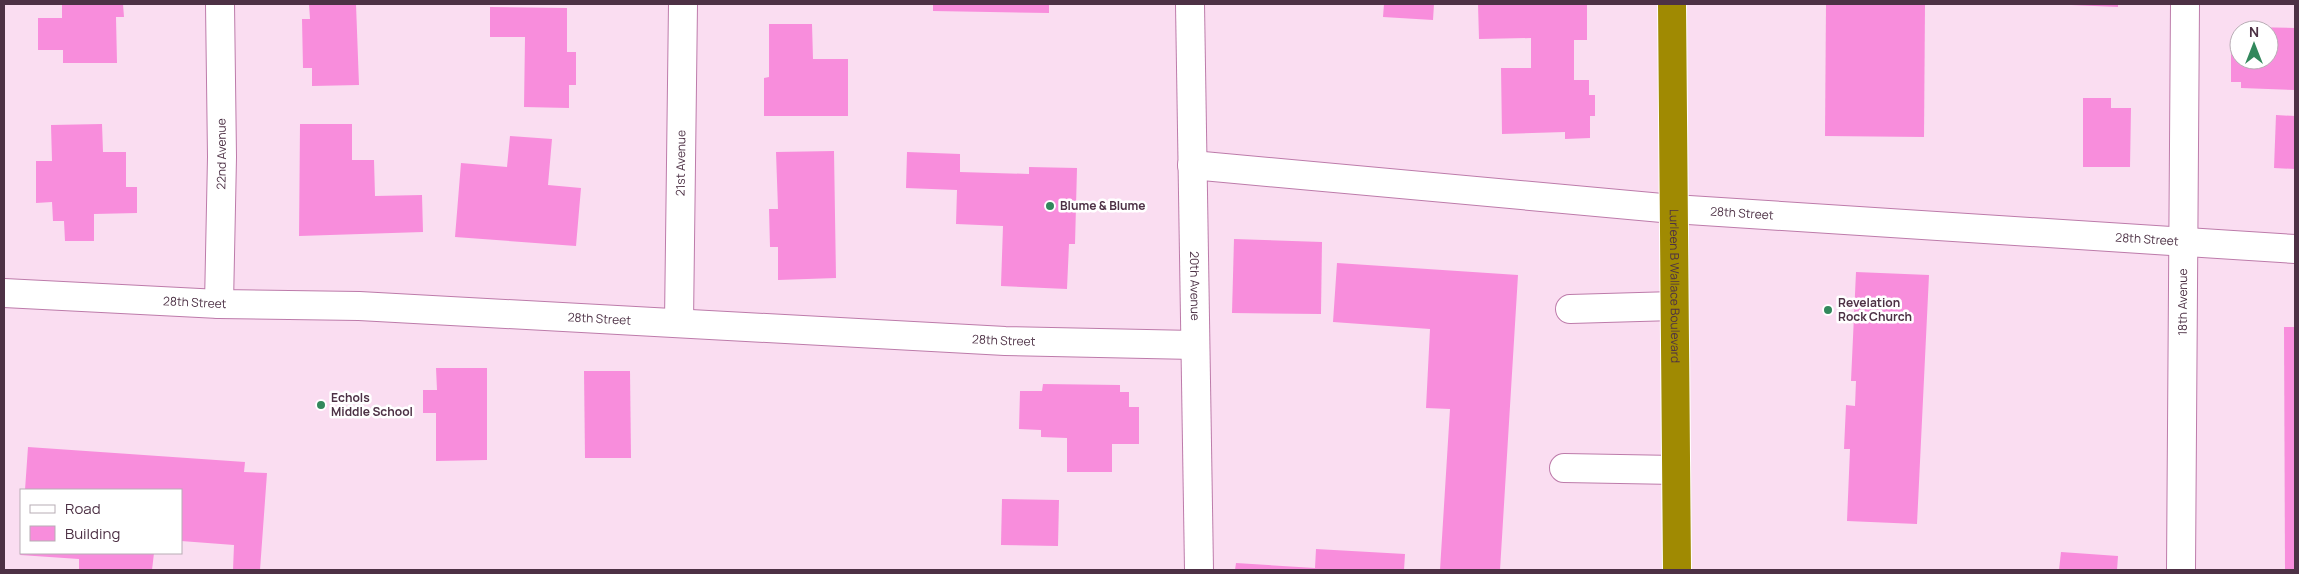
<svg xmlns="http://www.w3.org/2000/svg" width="2299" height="574" font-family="Manrope,sans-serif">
<rect width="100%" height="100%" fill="#faddf1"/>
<!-- building -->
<g fill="#f88ddc">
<path d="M62 4H123L124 17H116L117 63H63V50H38V18H62Z"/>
<path d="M309 4H356L359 85 312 86V68H303L302 19H310Z"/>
<path d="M933 4H1049V13L933 11Z"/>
<path d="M1384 4H1434L1433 20 1383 17Z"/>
<path d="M1478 4H1587V40H1574V80H1589V95H1595V116H1590V138L1565 139V132L1502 134 1501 68H1531V38L1479 39Z"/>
<path d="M1826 4H1925L1924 137 1825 136Z"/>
<path d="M2071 4H2118V7L2071 5Z"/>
<path d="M490 7 567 8V52H576V85H569V108L524 107 525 37H490Z"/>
<path d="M769 24H812L813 59H848V116H764V78L769 77Z"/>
<path d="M2246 27 2295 28V90L2241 88V82H2231V53H2239V60H2269V30H2246Z"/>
<path d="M2083 98H2111V108H2131L2130 167H2083Z"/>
<path d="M2276 115 2295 116V169L2274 168Z"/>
<path d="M102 124 103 152H126V187H137V213L94 214V241H65L64 221H53L52 202 36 203V161H52L51 125Z"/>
<path d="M300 124H352V160H374L375 196 422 195 423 232 299 236Z"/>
<path d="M510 136 552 139 548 185 581 188 576 246 455 237 461 163 507 167Z"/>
<path d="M834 151 836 278 778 280V247H770L769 209H778L776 152Z"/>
<path d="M907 152 960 154V172L1029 174V167L1077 168 1075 244H1069L1067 289 1001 286 1003 226 956 224 957 190 906 188Z"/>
<path d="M1234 239 1322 242 1321 314 1232 313Z"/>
<path d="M1337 263 1518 275 1500 570H1440L1450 409 1426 408 1430 329 1333 322Z"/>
<path d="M1856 272 1929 275 1917 524 1847 521 1850 449H1844L1846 405 1855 406 1856 381H1851Z"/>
<path d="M2284 327H2295V570H2285Z"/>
<path d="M436 368H487V460L436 461V413H423V390H437Z"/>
<path d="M584 371H630L631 458H585Z"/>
<path d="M1043 384 1120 385V392H1129V407H1139V444H1112V472H1067V438L1041 437V430L1019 429 1020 391H1042Z"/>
<path d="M28 447 245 462 244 472 267 473 260 570H233L234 545 181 541V490H25Z"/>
<path d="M1002 499 1059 500 1058 546 1001 545Z"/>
<path d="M1316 549 1405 554 1404 570H1235L1236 563 1315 568Z"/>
<path d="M2061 552 2118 556 2117 570H2059Z"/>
<path d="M21 553H154L152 570H79V559L20 555Z"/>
</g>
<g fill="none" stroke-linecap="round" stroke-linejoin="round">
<defs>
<g id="minor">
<path id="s1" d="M1190 4 1199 570"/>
<path id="s2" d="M1192 165 1673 209 2295 249"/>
<path id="s3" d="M4 293 219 304 359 306 1005 341 1194 345"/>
<path id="s4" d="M219 304 222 157 220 4"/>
<path d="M1570 309 1674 306"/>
<path id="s5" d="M679 322 683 4"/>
<path d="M1564 468 1676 470"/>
<path id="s6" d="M2181 570 2185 4"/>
</g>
<g id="highway">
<path id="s7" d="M1672 4 1677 570"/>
</g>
</defs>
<!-- minor casing -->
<use href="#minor" stroke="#bd7baa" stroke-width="30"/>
<!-- highway casing -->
<use href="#highway" stroke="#fff" stroke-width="30"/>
<!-- minor -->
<use href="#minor" stroke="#fff" stroke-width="28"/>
<!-- highway -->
<use href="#highway" stroke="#a08a02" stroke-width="28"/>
</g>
<!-- markers -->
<g fill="#32885c" stroke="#fff" stroke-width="2">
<circle cx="1050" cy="206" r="5"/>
<circle cx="1828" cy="310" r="5"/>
<circle cx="321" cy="405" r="5"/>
</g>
<g text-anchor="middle" stroke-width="5" stroke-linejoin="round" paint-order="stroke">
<!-- street labels -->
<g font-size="12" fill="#4d3145" stroke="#fff">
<text dy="4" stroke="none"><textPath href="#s4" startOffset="150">22nd Avenue</textPath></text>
<text dy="4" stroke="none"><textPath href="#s5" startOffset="159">21st Avenue</textPath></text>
<text dy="4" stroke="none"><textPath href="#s2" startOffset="552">28th Street</textPath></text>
<text dy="4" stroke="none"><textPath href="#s2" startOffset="958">28th Street</textPath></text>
<text dy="4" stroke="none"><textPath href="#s1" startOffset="282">20th Avenue</textPath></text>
<text dy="4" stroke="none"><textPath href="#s7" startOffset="282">Lurleen B Wallace Boulevard</textPath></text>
<text dy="4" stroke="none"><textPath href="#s6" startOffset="268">18th Avenue</textPath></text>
<text dy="4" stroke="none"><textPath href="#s3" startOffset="191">28th Street</textPath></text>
<text dy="4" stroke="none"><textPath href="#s3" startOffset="596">28th Street</textPath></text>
<text dy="4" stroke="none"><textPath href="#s3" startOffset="1001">28th Street</textPath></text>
</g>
<!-- poi labels -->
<g font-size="12" font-weight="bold" fill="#4d3145" stroke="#fff" text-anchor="start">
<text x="1060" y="210">Blume &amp; Blume</text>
<text x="1838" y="307">Revelation<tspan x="1838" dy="14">Rock Church</tspan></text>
<text x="331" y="402">Echols<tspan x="331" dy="14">Middle School</tspan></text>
</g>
</g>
<!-- border -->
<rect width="2299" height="574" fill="none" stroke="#4d3145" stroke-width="10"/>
<!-- legend -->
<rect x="20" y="489" width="162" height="65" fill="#ffffff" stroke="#b8adb5"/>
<rect x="30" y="505" width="25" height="8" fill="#ffffff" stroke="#b8adb5"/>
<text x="65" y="514" font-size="15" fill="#4d3145">Road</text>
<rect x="30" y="526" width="25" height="15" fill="#f88ddc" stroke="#b8adb5"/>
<text x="65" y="539" font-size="15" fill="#4d3145">Building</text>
<!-- north arrow -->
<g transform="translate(2254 45)"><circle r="24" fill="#ffffff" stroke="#b8adb5"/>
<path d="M0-4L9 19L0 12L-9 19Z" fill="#32885c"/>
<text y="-8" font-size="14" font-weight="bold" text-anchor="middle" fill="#4d3145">N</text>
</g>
</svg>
